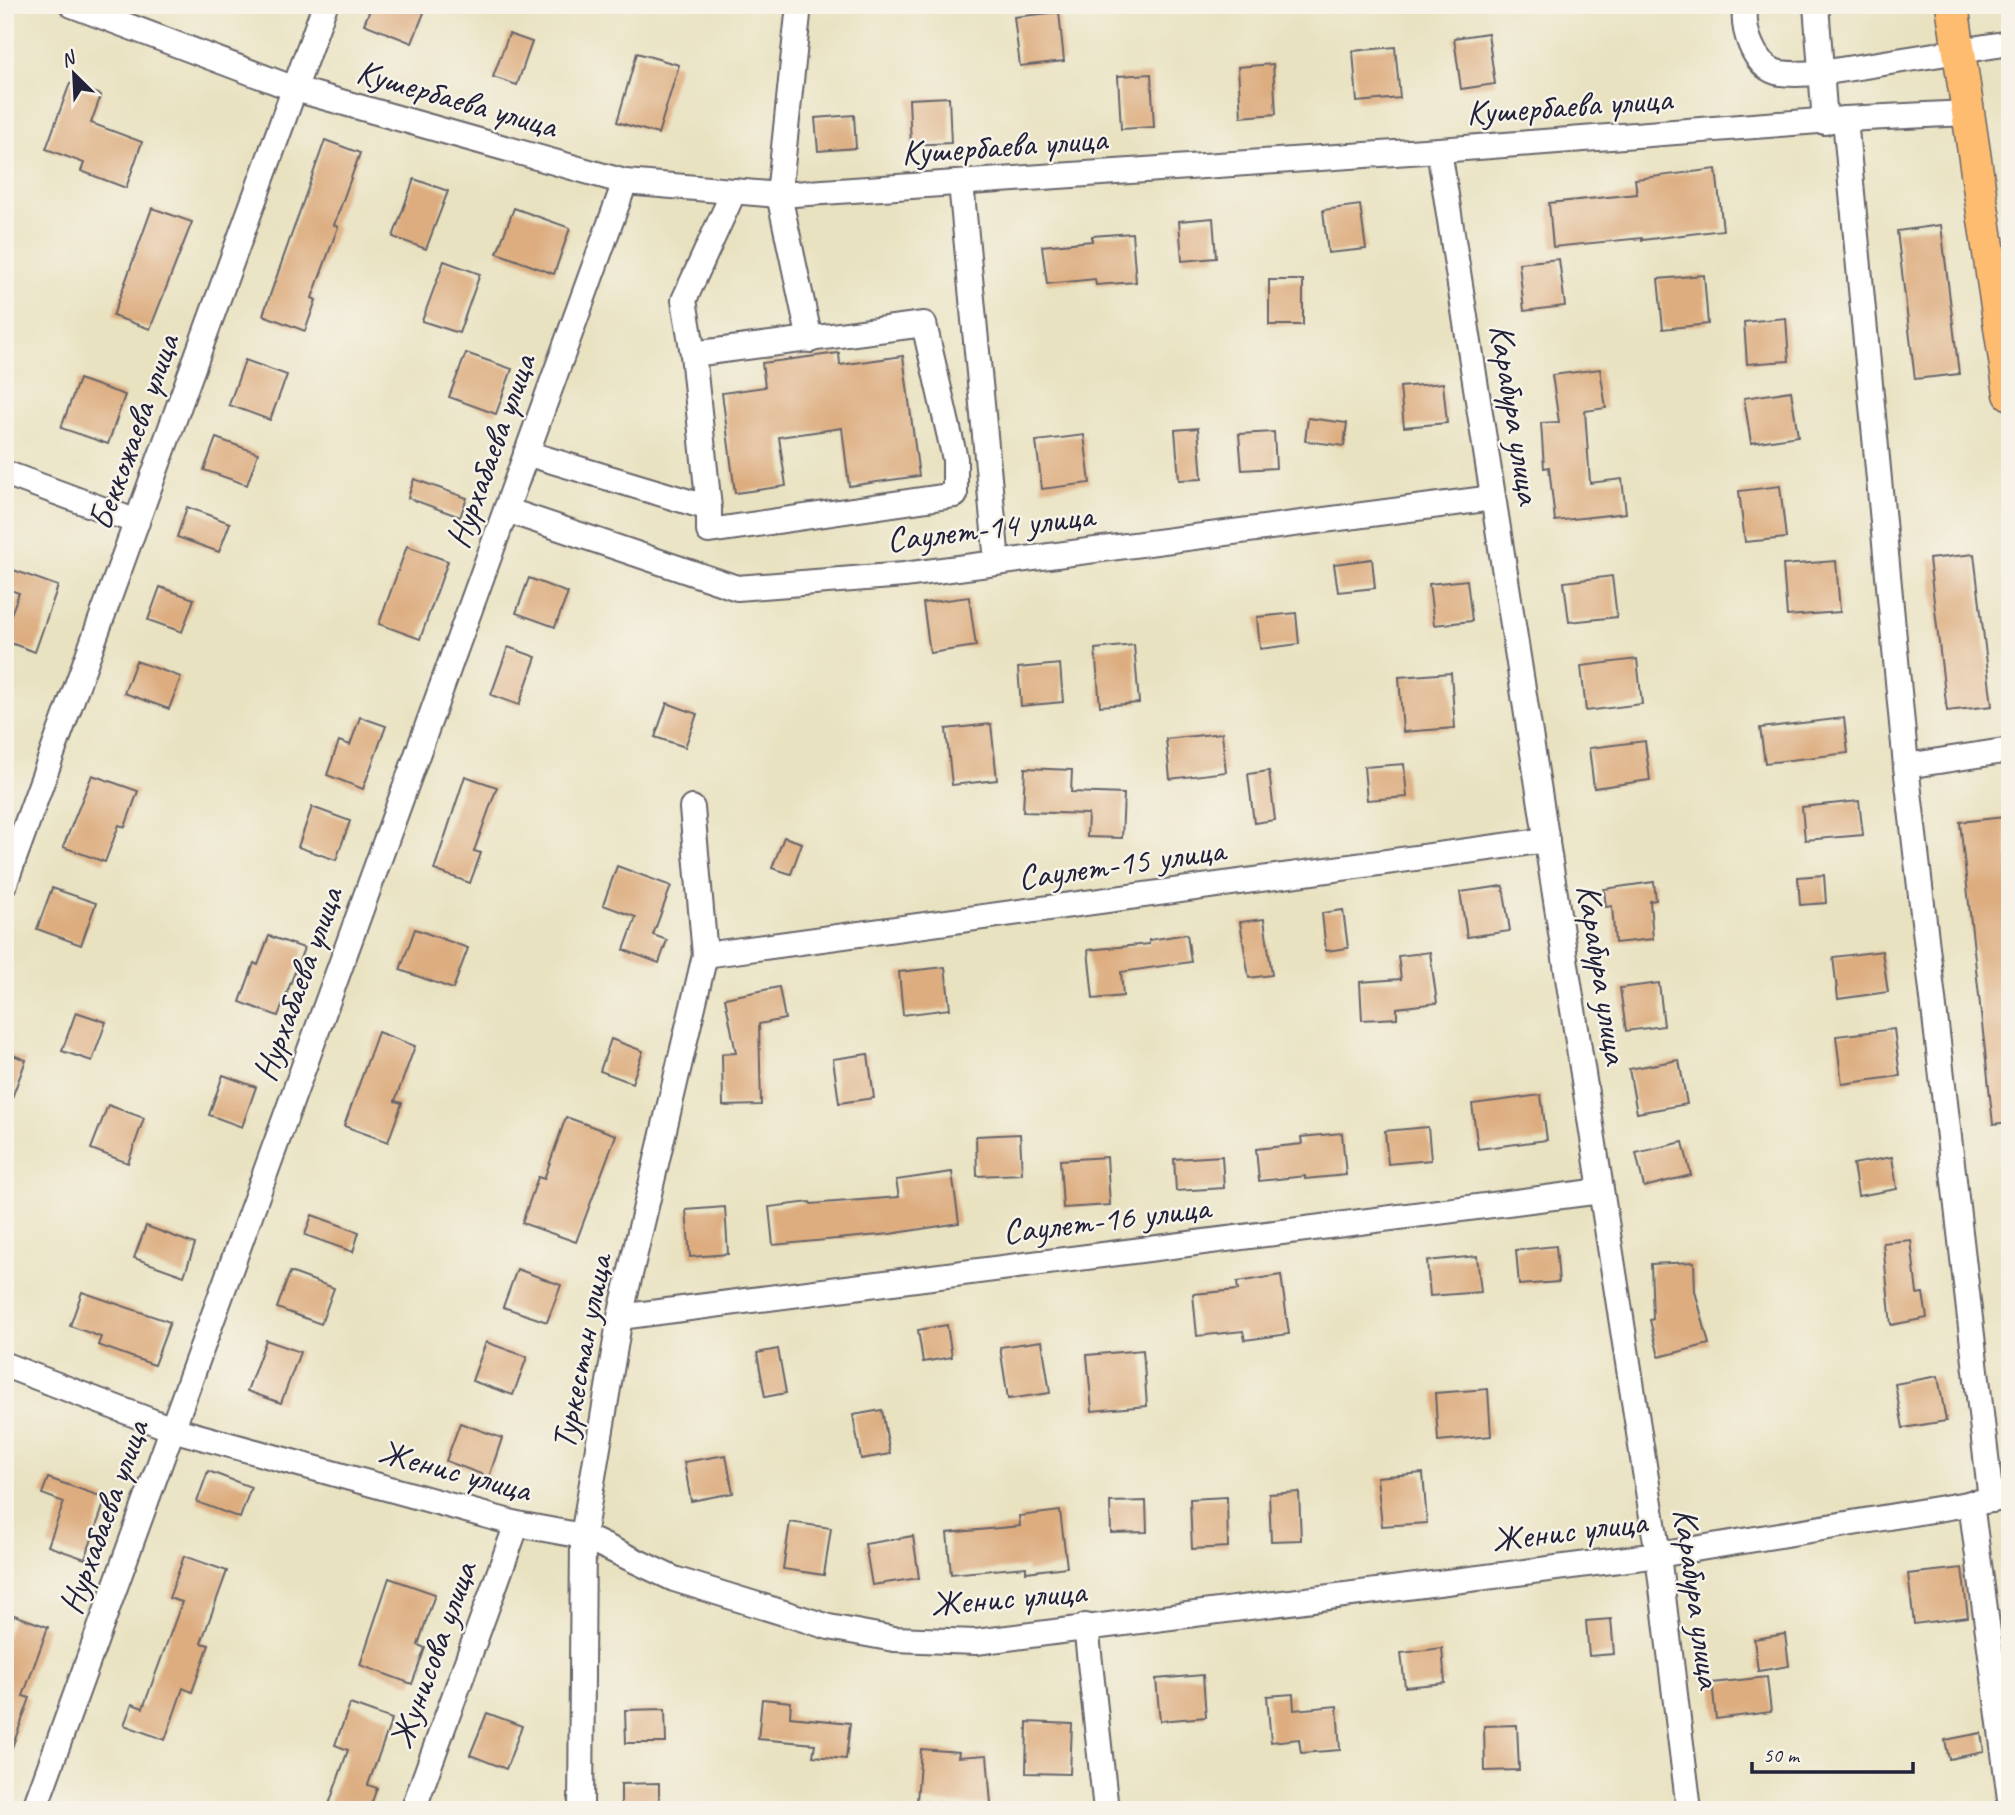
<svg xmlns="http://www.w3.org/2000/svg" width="2015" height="1815" font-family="Caveat,sans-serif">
<rect width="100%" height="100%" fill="#f7f3e8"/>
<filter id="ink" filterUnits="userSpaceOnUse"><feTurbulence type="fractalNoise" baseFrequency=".0143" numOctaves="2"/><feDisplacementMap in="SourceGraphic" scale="14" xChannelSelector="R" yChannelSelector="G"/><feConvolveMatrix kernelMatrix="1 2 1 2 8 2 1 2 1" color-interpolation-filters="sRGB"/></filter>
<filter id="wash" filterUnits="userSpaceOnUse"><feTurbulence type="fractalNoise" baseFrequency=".00686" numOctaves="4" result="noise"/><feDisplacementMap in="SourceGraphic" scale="28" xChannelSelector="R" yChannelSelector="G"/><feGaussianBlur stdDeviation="1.57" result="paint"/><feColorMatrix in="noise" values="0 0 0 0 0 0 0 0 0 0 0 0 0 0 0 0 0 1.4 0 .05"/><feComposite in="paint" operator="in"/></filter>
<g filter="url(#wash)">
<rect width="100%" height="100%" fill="#e9e2c1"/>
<g id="blocks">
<!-- building -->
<g fill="#ddad80">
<path d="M372 5H427L412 43 364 24Z"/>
<path d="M1059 12 1064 61 1020 66 1014 17Z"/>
<path d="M1488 33 1495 84 1461 89 1454 38Z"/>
<path d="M509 34 532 42 517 85 493 77Z"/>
<path d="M1395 47 1400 98 1357 102 1353 51Z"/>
<path d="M637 53 679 65 658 134 617 122Z"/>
<path d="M1273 64 1276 114 1241 117 1238 67Z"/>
<path d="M1151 74 1154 127 1121 129 1118 76Z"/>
<path d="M70 83 101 95 91 123 142 142 126 188 81 171 84 163 46 149Z"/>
<path d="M949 97 951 143 911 145 909 99Z"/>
<path d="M854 115 856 148 818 151 815 118Z"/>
<path d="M325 140 360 153 334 225 338 227 312 298 316 300 305 331 263 315Z"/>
<path d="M1716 169 1723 230 1642 240V238L1553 247 1549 203 1637 194 1635 179Z"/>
<path d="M414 179 448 191 426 249 393 237Z"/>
<path d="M1360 205 1366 249 1328 253 1323 210Z"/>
<path d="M152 208 192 222 150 329 113 316Z"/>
<path d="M514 208 570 228 554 274 497 253Z"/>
<path d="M1213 218 1216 258 1182 261 1179 221Z"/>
<path d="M1941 225 1959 374 1915 379 1897 231Z"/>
<path d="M1132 233 1136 282 1096 285 1095 279 1047 284 1042 246 1092 241V236Z"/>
<path d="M1559 259 1565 306 1524 311 1519 263Z"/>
<path d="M444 261 480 274 459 333 422 321Z"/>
<path d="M1704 275 1708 324 1663 329 1658 279Z"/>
<rect x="1269" y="280" width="34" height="45"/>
<path d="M1786 318 1789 361 1747 364 1744 322Z"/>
<path d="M466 353 512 369 496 414 449 397Z"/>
<path d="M839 353 840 365 903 356 919 476 849 486 842 428 779 437 786 486 735 493 722 393 765 387 762 363Z"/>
<path d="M245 360 287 375 270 420 229 405Z"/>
<path d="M1600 369 1606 408 1585 411 1590 483 1622 479 1626 513 1555 521 1549 467 1544 468 1541 423 1559 422 1552 375Z"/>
<path d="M79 379 125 395 108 444 61 428Z"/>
<path d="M1443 383 1447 423 1404 427 1400 387Z"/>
<path d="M1791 391 1798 436 1751 443 1744 398Z"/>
<path d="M1308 418 1347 423 1344 446 1305 441Z"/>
<path d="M1198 428 1202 479 1179 480 1175 430Z"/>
<path d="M1274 432 1276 468 1242 470 1239 434Z"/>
<path d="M1084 435 1090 483 1042 489 1036 441Z"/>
<path d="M216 438 258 453 247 485 204 470Z"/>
<path d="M414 479 467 498 460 517 408 498Z"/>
<path d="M1780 486 1786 538 1745 542 1739 491Z"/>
<path d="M187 507 230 523 219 552 177 537Z"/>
<path d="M407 546 448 561 420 639 379 624Z"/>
<path d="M1974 554 1992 706 1947 711 1929 559Z"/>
<path d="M1372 559 1375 588 1338 592 1334 564Z"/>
<path d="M1836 561 1840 612 1787 616 1783 565Z"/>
<path d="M5 567 58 586 35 652 5 641V630L19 593 5 588Z"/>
<path d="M1612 576 1617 617 1569 622 1564 582Z"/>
<path d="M529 578 568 593 555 627 516 613Z"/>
<path d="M1467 580 1472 621 1434 625 1429 584Z"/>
<path d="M160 587 194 599 182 632 148 620Z"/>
<path d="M969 597 976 646 930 653 923 603Z"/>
<path d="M1296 613 1299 644 1260 649 1257 617Z"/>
<path d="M1134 645 1139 703 1100 706 1095 649Z"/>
<path d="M508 647 536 657 519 705 491 695Z"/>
<path d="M1637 659 1642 704 1586 711 1581 666Z"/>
<path d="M136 661 181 677 169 709 124 693Z"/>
<path d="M1060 664 1063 702 1021 706 1018 668Z"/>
<path d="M1451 673 1455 728 1403 732 1399 677Z"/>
<path d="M667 703 697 714 685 747 655 737Z"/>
<path d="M360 717 386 726 363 789 327 775 339 741 350 745Z"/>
<path d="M1844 718 1848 753 1765 763 1760 728Z"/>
<path d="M991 724 997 780 952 785 946 729Z"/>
<path d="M1222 733 1226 772 1170 779 1166 739Z"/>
<path d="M1645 741 1650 780 1594 788 1589 748Z"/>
<path d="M1404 764 1407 797 1367 800 1364 767Z"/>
<path d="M1025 768 1072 770 1071 792 1124 794 1122 838 1087 837 1088 814 1023 812Z"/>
<path d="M1269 771 1275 820 1254 823 1248 774Z"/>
<path d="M92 775 138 791 125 827 119 825 105 862 63 847Z"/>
<path d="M465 776 497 787 474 851 481 853 470 883 434 870Z"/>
<path d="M1859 801 1863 835 1805 840 1802 807Z"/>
<path d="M312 807 350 821 336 860 298 847Z"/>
<path d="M2004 817 2010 871V1122L1993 1124 1960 822Z"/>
<path d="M784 837 802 843 791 874 772 868Z"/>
<path d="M617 866 671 886 653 935 667 940 659 963 624 950 636 917 603 905Z"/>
<path d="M1824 875 1826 903 1800 905 1798 877Z"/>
<path d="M1654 882 1656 900 1650 901 1653 939 1615 943 1612 906 1606 907 1604 889Z"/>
<path d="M1503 886 1510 931 1467 937 1460 892Z"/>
<path d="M52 888 96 903 81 945 37 929Z"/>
<path d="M1343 910 1348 948 1326 951 1322 913Z"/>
<path d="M1264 919 1272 975 1249 978 1240 922Z"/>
<path d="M415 929 468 948 453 989 400 970Z"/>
<path d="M1187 934 1191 962 1121 972 1123 996 1093 999 1088 950 1149 944V940Z"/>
<path d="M269 936 304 948 278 1016 240 1002 254 963 258 965Z"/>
<path d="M1882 951 1888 992 1838 999 1833 957Z"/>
<path d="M1430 952 1437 1003 1397 1008V1018L1362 1020 1360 982 1401 979 1398 956Z"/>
<path d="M945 967 950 1009 903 1015 899 972Z"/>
<path d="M1659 983 1664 1026 1626 1031 1620 988Z"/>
<path d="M779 987 785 1019 759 1024 761 1105 723 1106 722 1054 736 1053 725 998Z"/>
<path d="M76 1012 106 1022 92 1061 62 1051Z"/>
<path d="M1894 1029 1900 1076 1842 1084 1836 1036Z"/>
<path d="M378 1032 415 1046 395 1101 402 1103 388 1142 344 1126Z"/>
<path d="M611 1039 643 1051 632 1083 600 1071Z"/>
<path d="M5 1052 26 1060 7 1111H5Z"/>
<path d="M868 1054 874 1098 839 1103 833 1059Z"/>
<path d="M1679 1060 1687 1104 1637 1113 1629 1069Z"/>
<path d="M223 1075 256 1087 242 1127 209 1115Z"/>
<path d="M1541 1095 1547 1140 1478 1149 1472 1104Z"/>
<path d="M108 1105 144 1118 128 1163 91 1149Z"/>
<path d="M566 1117 616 1135 576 1242 522 1223 538 1177 544 1179Z"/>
<path d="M1428 1127 1431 1160 1388 1164 1385 1131Z"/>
<path d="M1342 1133 1346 1175 1305 1179V1176L1259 1181 1256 1149 1302 1144 1301 1137Z"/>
<path d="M1020 1134 1022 1174 977 1176 976 1136Z"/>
<path d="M1683 1142 1691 1175 1644 1187 1636 1153Z"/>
<path d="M1222 1156 1224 1188 1176 1191 1174 1159Z"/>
<path d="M1107 1157 1110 1205 1063 1208 1060 1160Z"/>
<path d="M1892 1157 1897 1189 1858 1196 1853 1164Z"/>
<path d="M952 1172 959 1223 890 1234 773 1245 769 1207 810 1202 811 1204 899 1197 896 1180Z"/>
<path d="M725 1207 728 1254 690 1257 686 1210Z"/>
<path d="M312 1215 359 1232 353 1252 305 1235Z"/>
<path d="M146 1226 195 1244 184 1276 134 1258Z"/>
<path d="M1911 1240 1917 1294 1923 1293 1927 1318 1891 1325 1883 1243Z"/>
<path d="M1556 1246 1559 1282 1519 1285 1516 1250Z"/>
<path d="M1477 1256 1481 1292 1430 1296 1427 1261Z"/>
<path d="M1694 1262 1695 1291 1709 1344 1659 1357 1650 1320 1653 1319 1651 1264Z"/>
<path d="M517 1269 561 1285 547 1322 503 1307Z"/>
<path d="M290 1272 334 1288 321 1324 277 1308Z"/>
<path d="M1281 1275 1289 1334 1245 1340 1243 1331 1197 1336 1193 1294 1238 1290 1237 1282Z"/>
<path d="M82 1292 170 1322 154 1365 98 1345 101 1337 70 1326Z"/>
<path d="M947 1325 952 1357 923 1362 918 1330Z"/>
<path d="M266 1340 300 1352 281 1403 247 1391Z"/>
<path d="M1042 1341 1050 1393 1008 1399 1000 1347Z"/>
<path d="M486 1342 527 1357 513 1395 472 1381Z"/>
<path d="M778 1349 786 1393 765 1397 757 1353Z"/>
<path d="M1143 1350 1147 1406 1092 1411 1087 1355Z"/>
<path d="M1938 1376 1946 1421 1903 1428 1895 1384Z"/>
<path d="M1488 1389 1491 1436 1438 1441 1435 1393Z"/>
<path d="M882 1410 890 1454 861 1459 853 1415Z"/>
<path d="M460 1423 502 1438 489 1477 446 1461Z"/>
<path d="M726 1455 733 1493 691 1501 684 1462Z"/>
<path d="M208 1471 251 1487 240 1518 197 1502Z"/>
<path d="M1423 1473 1427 1523 1382 1526 1377 1477Z"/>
<path d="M48 1478 106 1498 85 1559 48 1546 64 1502 42 1494Z"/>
<path d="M1299 1492 1301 1540 1271 1541 1269 1494Z"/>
<path d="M1227 1497 1228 1547 1192 1549 1190 1499Z"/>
<path d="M1146 1501 1147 1532 1111 1533 1110 1502Z"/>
<path d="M1060 1511 1067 1567 1026 1572V1567L951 1574 947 1533 1020 1526 1019 1516Z"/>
<path d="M790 1522 831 1528 824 1575 783 1569Z"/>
<path d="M913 1536 919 1578 872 1585 865 1544Z"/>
<path d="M184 1556 227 1571 201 1643 209 1645 192 1692 183 1688 165 1740 124 1725 132 1704 143 1708 182 1602 169 1598Z"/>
<path d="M1962 1568 1968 1617 1914 1624 1908 1574Z"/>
<path d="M389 1578 435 1594 418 1645 425 1648 412 1684 360 1665Z"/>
<path d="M14 1615 48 1627 23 1696 30 1698 7 1761H5V1639Z"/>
<path d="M1611 1619 1614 1654 1589 1656 1586 1621Z"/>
<path d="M1785 1634 1789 1666 1758 1671 1754 1639Z"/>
<path d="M1442 1648 1445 1683 1405 1687 1401 1653Z"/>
<path d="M1203 1675 1206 1717 1160 1721 1156 1679Z"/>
<path d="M1767 1677 1771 1712 1716 1719 1712 1683Z"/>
<path d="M1293 1694 1294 1710 1337 1706 1340 1750 1301 1753 1299 1739 1271 1742 1267 1696Z"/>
<path d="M762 1699 791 1702 790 1717 850 1723 846 1759 813 1756 815 1744 758 1739Z"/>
<path d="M350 1704 392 1719 368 1785 377 1788 369 1810H327L348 1750 335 1745Z"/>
<path d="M665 1709 666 1743H626L625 1710Z"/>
<path d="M487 1713 522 1726 506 1769 470 1755Z"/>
<path d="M1027 1722 1072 1724 1070 1774 1026 1773Z"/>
<path d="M1517 1725 1519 1770 1485 1771 1484 1726Z"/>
<path d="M1981 1733 1984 1752 1949 1759 1945 1740Z"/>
<path d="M921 1749 959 1752 958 1757 987 1755 991 1804 969 1805 917 1801Z"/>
<path d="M659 1783V1810H621V1784Z"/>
</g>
</g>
</g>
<g filter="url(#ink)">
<use href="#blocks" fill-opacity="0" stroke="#68656a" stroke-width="2"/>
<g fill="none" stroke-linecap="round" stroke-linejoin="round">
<defs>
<g id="minor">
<path d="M72 5 295 89 625 182 779 195 1439 150 1845 119 1967 113"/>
<path d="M799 5 779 195 810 340"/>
<path d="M1746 5C1741 28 1753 64 1776 72 1790 76 1807 73 1821 73L2010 43"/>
<path d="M1816 5 1825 122"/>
<path d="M1845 119 1906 766 1991 1500"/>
<path d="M1439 150 1658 1555 1689 1810"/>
<path d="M961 183 997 562"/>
<path d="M693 354 684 300 734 191"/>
<path d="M526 453 709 508V531L955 495V459L924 324 693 354 709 508"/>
<path d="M5 473 137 522"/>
<path d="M506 510 737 588 904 575 1493 498"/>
<path d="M1906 766 2010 750"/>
<path d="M5 883 325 5"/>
<path d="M705 955 1547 840"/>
<path d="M620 1317 1601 1191"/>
<path d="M5 1365 172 1429 517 1524 583 1536 674 1579 829 1627 894 1639 976 1642 1658 1555 2010 1497"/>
<path d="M1971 1503 2010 1799"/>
<path d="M1086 1626 1106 1810"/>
<path d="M34 1810 625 182"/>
<path d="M413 1810 517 1524"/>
<path d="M581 1810 583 1536 620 1317 705 955 692 808"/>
</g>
<path id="major" d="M1952 5 2010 394"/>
</defs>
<!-- minor casing -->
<use href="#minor" stroke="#68656a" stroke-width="28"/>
<!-- major casing -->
<use href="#major" stroke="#68656a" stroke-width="35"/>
<!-- minor -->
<use href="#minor" stroke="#fff" stroke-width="24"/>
<!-- major -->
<use href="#major" stroke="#febc70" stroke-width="32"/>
</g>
</g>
<g text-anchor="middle" stroke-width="5" stroke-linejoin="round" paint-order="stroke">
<!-- street labels -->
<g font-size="35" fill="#22223b" stroke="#f7f3e8">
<text transform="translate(457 98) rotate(16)" y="12">Кушербаева улица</text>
<text transform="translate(1569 105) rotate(-4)" y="12">Кушербаева улица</text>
<text transform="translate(1004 145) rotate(-4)" y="12">Кушербаева улица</text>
<text transform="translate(1516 414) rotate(81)" y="12">Карабура улица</text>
<text transform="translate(133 432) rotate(-70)" y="12">Беккожаева улица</text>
<text transform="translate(490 451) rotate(-70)" y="12">Нурхабаева улица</text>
<text transform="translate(990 527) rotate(-7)" y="12">Саулет-14 улица</text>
<text transform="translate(1121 863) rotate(-8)" y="12">Саулет-15 улица</text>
<text transform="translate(1603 974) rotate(81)" y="12">Карабура улица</text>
<text transform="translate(297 984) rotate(-70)" y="12">Нурхабаева улица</text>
<text transform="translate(1106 1219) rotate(-7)" y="12">Саулет-16 улица</text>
<text transform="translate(581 1352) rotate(-79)" y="12">Туркестан улица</text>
<text transform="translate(455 1470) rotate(15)" y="12">Женис улица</text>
<text transform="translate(103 1517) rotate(-70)" y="12">Нурхабаева улица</text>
<text transform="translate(1569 1530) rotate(-7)" y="12">Женис улица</text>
<text transform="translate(1008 1597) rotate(-5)" y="12">Женис улица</text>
<text transform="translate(1698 1598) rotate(82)" y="12">Карабура улица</text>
<text transform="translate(432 1655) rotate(-70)" y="12">Жунисова улица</text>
</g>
</g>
<!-- margin -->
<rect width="2015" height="1815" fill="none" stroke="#f7f3e8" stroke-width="28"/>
<!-- north arrow -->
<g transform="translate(74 74) rotate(336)" stroke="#f7f3e8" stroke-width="5" paint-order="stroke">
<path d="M0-5L12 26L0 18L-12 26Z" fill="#22223b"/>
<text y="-10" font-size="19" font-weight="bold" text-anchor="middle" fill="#22223b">N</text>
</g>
<!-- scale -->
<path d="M1752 1762v10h161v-10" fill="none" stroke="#22223b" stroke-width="3.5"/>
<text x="1763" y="1762" font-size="21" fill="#22223b" stroke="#f7f3e8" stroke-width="5" paint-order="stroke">50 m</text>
</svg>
